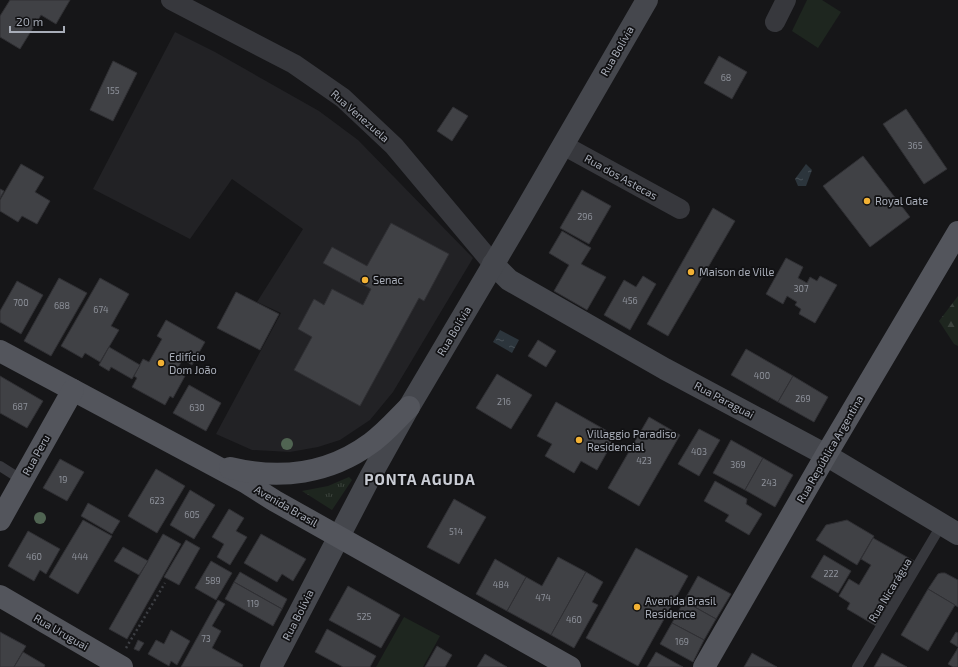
<svg xmlns="http://www.w3.org/2000/svg" width="958" height="667" font-family="'Exo 2',sans-serif">
<defs>
<pattern id="grass-tufts" width="24" height="20" patternUnits="userSpaceOnUse"><rect width="24" height="20" fill="#1e261f"/><path d="M3 7l-1-3M5 7V3M7 7l1-3M15 17l-1-3M17 17v-4M19 17l1-3" fill="none" stroke="#3c433d"/></pattern>
<pattern id="forest-firs" width="22" height="20" patternUnits="userSpaceOnUse"><rect width="22" height="20" fill="#1e261f"/><path d="M5 1l3.5 6h-7zM16 11l3.5 6h-7z" fill="#3c433d"/></pattern>
<pattern id="water-ripples" width="26" height="14" patternUnits="userSpaceOnUse"><rect width="26" height="14" fill="#2c353c"/><path d="M2 4q2-2 4 0t4 0M15 11q2-2 4 0t4 0" fill="none" stroke="#485056"/></pattern>
</defs>
<rect width="100%" height="100%" fill="#161618"/>
<!-- built -->
<path fill="#222225" d="M175 32 215 52 319 111 358 140 473 258 393 392 370 420 340 440 318 447 290 452 252 450 216 434 281 313 257 302 303 229 232 179 190 239 93 189Z"/>
<!-- grass -->
<path fill="url(#grass-tufts)" d="M349 477 352 480 332 510 302 491 328 486Z"/>
<!-- forest -->
<path fill="url(#forest-firs)" d="M958 296V346L954 344 939 321Z"/>
<!-- park -->
<g fill="#1e261f">
<path d="M807 0H822L841 12 818 48 792 31Z"/>
<path d="M404 617 440 636 423 667H376Z"/>
</g>
<!-- water -->
<g fill="url(#water-ripples)">
<path d="M806 164 812 170 806 186H798L795 179Z"/>
<path d="M500 330 519 340 512 353 493 342Z"/>
</g>
<!-- building -->
<g fill="#404145" stroke="#303034">
<path d="M10 0H70L56 24 41 15 20 49 0 37V16Z"/>
<path d="M719 56 747 72 732 99 704 83Z"/>
<path d="M113 61 137 73 113 121 90 110Z"/>
<path d="M453 107 468 116 452 141 437 131Z"/>
<path d="M906 109 947 169 924 184 883 124Z"/>
<path d="M863 156 910 217 870 247 823 186Z"/>
<path d="M21 164 44 177 35 192 50 201 37 224 22 216 18 222 0 211V200Z"/>
<path d="M0 189 4 191 0 198Z"/>
<path d="M582 190 611 206 589 244 560 228Z"/>
<path d="M713 208 735 221 668 336 647 324Z"/>
<path d="M391 223 449 254 424 301 419 298 360 406 294 370 312 337 298 329 314 299 324 305 332 289 363 305 371 289 323 263 332 247 367 266Z"/>
<path d="M562 231 591 248 581 264 606 277 587 310 554 291 569 265 549 253Z"/>
<path d="M786 258 803 267 798 278 807 283 810 277 817 281 820 276 837 285 815 323 799 314 801 309 795 305 797 302 787 296 783 304 766 294Z"/>
<path d="M643 276 656 284 630 330 604 315 624 280 636 287Z"/>
<path d="M59 278 87 293 51 356 24 341Z"/>
<path d="M100 278 129 294 111 326 119 330 100 362 85 353 82 358 61 346Z"/>
<path d="M17 281 43 295 21 334 0 322V311Z"/>
<path d="M236 292 279 314 260 350 217 328Z"/>
<path d="M166 320 205 342 192 365 183 359 176 371 185 376 173 398 170 396 165 405 132 387 137 378 134 376 143 359 149 362 162 339 157 336Z"/>
<path d="M538 340 556 351 546 367 528 356Z"/>
<path d="M109 347 140 365 132 379 111 367 109 371 99 365Z"/>
<path d="M746 349 793 376 778 402 731 375Z"/>
<path d="M497 374 532 395 511 429 476 408Z"/>
<path d="M0 376 43 401 27 428 0 413Z"/>
<path d="M793 376 828 397 814 422 778 402Z"/>
<path d="M189 385 221 403 206 431 173 413Z"/>
<path d="M556 402 616 436 597 470 581 461 574 473 545 456 552 444 537 436Z"/>
<path d="M649 417 680 435 639 506 608 488Z"/>
<path d="M699 429 720 440 699 476 678 464Z"/>
<path d="M731 440 763 458 745 490 713 473Z"/>
<path d="M763 458 793 475 775 507 745 490Z"/>
<path d="M60 459 84 472 67 501 43 488Z"/>
<path d="M156 469 185 486 157 533 128 516Z"/>
<path d="M715 481 747 499 746 504 762 514 749 535 725 521 729 515 704 501Z"/>
<path d="M190 490 215 505 194 539 170 525Z"/>
<path d="M454 499 486 517 459 564 427 547Z"/>
<path d="M88 503 120 521 112 534 81 516Z"/>
<path d="M229 509 244 518 236 531 247 537 230 565 217 557 224 544 212 537Z"/>
<path d="M83 520 112 536 78 594 49 577Z"/>
<path d="M847 520 874 536 857 565 816 540 826 525Z"/>
<path d="M28 531 60 549 46 574 40 570 34 581 8 566Z"/>
<path d="M163 534 181 544 127 639 109 629Z"/>
<path d="M261 534 306 559 293 581 282 574 277 582 244 563Z"/>
<path d="M873 538 914 561 876 626 847 609 850 603 839 596 849 579 859 585 871 565 861 559Z"/>
<path d="M186 540 200 548 179 585 164 577Z"/>
<path d="M123 547 148 561 139 575 114 561Z"/>
<path d="M636 548 688 576 638 666 586 638Z"/>
<path d="M824 555 851 571 838 593 811 577Z"/>
<path d="M558 557 586 572 551 635 507 611 526 577 542 586Z"/>
<path d="M495 559 526 577 507 611 476 594Z"/>
<path d="M211 561 232 573 216 600 195 588Z"/>
<path d="M240 572 287 599 282 609 234 582Z"/>
<path d="M586 572 603 582 592 602 598 605 574 648 551 635Z"/>
<path d="M941 573H945L958 580V607L928 589 938 574Z"/>
<path d="M698 576 731 594 716 619 684 601Z"/>
<path d="M234 582 282 609 273 626 225 599Z"/>
<path d="M348 586 400 615 381 648 329 620Z"/>
<path d="M928 589 955 605 928 651 901 635Z"/>
<path d="M218 600 225 604 212 626 221 631 212 648 243 665 242 667H181Z"/>
<path d="M684 601 716 619 704 640 672 623Z"/>
<path d="M672 623 704 640 693 662 660 644Z"/>
<path d="M327 629 376 656 370 667H343L315 652Z"/>
<path d="M171 630 190 641 177 665 171 661 169 666 148 654 156 640 164 644Z"/>
<path d="M0 632 26 646 14 667H0Z"/>
<path d="M956 632 958 633V647L950 642Z"/>
<path d="M138 640 144 643 139 651 134 649Z"/>
<path d="M437 646 452 655 445 667H425Z"/>
<path d="M958 648V667H953L948 664Z"/>
<path d="M23 652 45 665 44 667H14Z"/>
<path d="M656 652 683 667H647Z"/>
<path d="M752 653 777 667H744Z"/>
<path d="M882 653 907 667H874Z"/>
<path d="M485 654 507 667H477Z"/>
</g>
<g fill="none" stroke-linecap="round" stroke-linejoin="round">
<!-- path -->
<path stroke="#3d3f44" stroke-width="2.5" stroke-dasharray="2 3" stroke-linecap="butt" d="M126 648 165 583"/>
<!-- lane -->
<g stroke="#37383d" stroke-width="10">
<path d="M0 466 22 480"/>
<path d="M857 667 942 524"/>
</g>
<!-- street -->
<g stroke="#37383d" stroke-width="20">
<path d="M171 0 294 64 343 98 394 146 493 264"/>
<path d="M775 22 786 0"/>
<path d="M563 145 680 209"/>
</g>
<!-- secondary -->
<g stroke="#45474d" stroke-width="22">
<path d="M493 264 509 280 665 369 826 455 958 534"/>
<path d="M271 667 370 477 409 407 522 216 647 0"/>
</g>
<!-- primary -->
<g stroke="#53555c" stroke-width="22">
<path d="M0 351 245 482 275 501 570 667"/>
<path d="M230 468C280 480 329 474 371 443 385 433 397 419 409 407"/>
<path d="M0 520 73 390"/>
<path d="M0 596 122 667"/>
<path d="M704 667 826 455 958 232"/>
</g>
</g>
<!-- trees -->
<g fill="#506452">
<circle cx="287" cy="444" r="6"/>
<circle cx="40" cy="518" r="6"/>
</g>
<!-- markers -->
<g fill="#f2b134" stroke="#111113" stroke-width="1.5">
<circle cx="867" cy="201" r="4"/>
<circle cx="691" cy="272" r="4"/>
<circle cx="365" cy="280" r="4"/>
<circle cx="161" cy="363" r="4"/>
<circle cx="579" cy="440" r="4"/>
<circle cx="637" cy="607" r="4"/>
</g>
<g text-anchor="middle" stroke-width="3.5" stroke-linejoin="round" paint-order="stroke">
<!-- number labels -->
<g font-size="9" fill="#8e929b">
<text x="726" y="81">68</text>
<text x="113" y="94">155</text>
<text x="915" y="149">365</text>
<text x="585" y="220">296</text>
<text x="801" y="292">307</text>
<text x="630" y="304">456</text>
<text x="21" y="306">700</text>
<text x="62" y="309">688</text>
<text x="101" y="313">674</text>
<text x="762" y="379">400</text>
<text x="803" y="402">269</text>
<text x="504" y="405">216</text>
<text x="20" y="410">687</text>
<text x="197" y="411">630</text>
<text x="699" y="455">403</text>
<text x="644" y="464">423</text>
<text x="738" y="468">369</text>
<text x="63" y="483">19</text>
<text x="769" y="486">243</text>
<text x="157" y="504">623</text>
<text x="192" y="518">605</text>
<text x="456" y="535">514</text>
<text x="34" y="560">460</text>
<text x="80" y="560">444</text>
<text x="831" y="577">222</text>
<text x="213" y="584">589</text>
<text x="501" y="588">484</text>
<text x="543" y="601">474</text>
<text x="253" y="607">119</text>
<text x="364" y="620">525</text>
<text x="574" y="623">460</text>
<text x="206" y="642">73</text>
<text x="682" y="645">169</text>
</g>
<!-- street labels -->
<g font-size="11" fill="#a8adb8" stroke="#111113">
<text transform="translate(617 51) rotate(-60)" y="4">Rua Bolívia</text>
<text transform="translate(360 116) rotate(41)" y="4">Rua Venezuela</text>
<text transform="translate(621 177) rotate(29)" y="4">Rua dos Astecas</text>
<text transform="translate(454 331) rotate(-59)" y="4">Rua Bolívia</text>
<text transform="translate(724 400) rotate(28)" y="4">Rua Paraguai</text>
<text transform="translate(830 449) rotate(-60)" y="4">Rua República Argentina</text>
<text transform="translate(36 455) rotate(-61)" y="4">Rua Peru</text>
<text transform="translate(286 506) rotate(30)" y="4">Avenida Brasil</text>
<text transform="translate(890 590) rotate(-59)" y="4">Rua Nicarágua</text>
<text transform="translate(298 615) rotate(-63)" y="4">Rua Bolívia</text>
<text transform="translate(61 632) rotate(30)" y="4">Rua Uruguai</text>
</g>
<!-- poi labels -->
<g font-size="11" fill="#a8adb8" stroke="#111113" text-anchor="start">
<text x="875" y="205">Royal Gate</text>
<text x="699" y="276">Maison de Ville</text>
<text x="373" y="284">Senac</text>
<text x="169" y="361">Edifício<tspan x="169" dy="13">Dom João</tspan></text>
<text x="587" y="438">Villaggio Paradiso<tspan x="587" dy="13">Residencial</tspan></text>
<text x="645" y="605">Avenida Brasil<tspan x="645" dy="13">Residence</tspan></text>
</g>
<!-- district labels -->
<g font-size="15" font-weight="bold" letter-spacing="1" fill="#c9ccd4" stroke="#111113">
<text x="420" y="485">PONTA AGUDA</text>
</g>
</g>
<!-- scale -->
<path d="M10 26v6h54v-6" fill="none" stroke="#a8adb8" stroke-width="2"/>
<text x="16" y="26" font-size="12" fill="#a8adb8" stroke="#111113" stroke-width="3" paint-order="stroke">20 m</text>
</svg>
